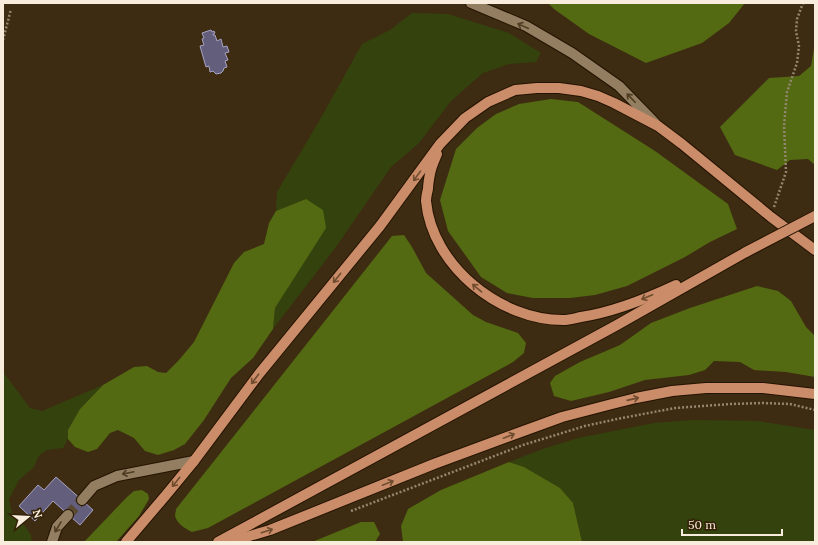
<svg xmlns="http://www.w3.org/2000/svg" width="818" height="545" font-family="Lora,serif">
<rect width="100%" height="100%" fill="#3d2c11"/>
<!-- green -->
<g fill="#34430d">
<path d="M412 13 448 14 509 33 541 53 536 62 509 64 483 73 451 101 419 143 391 167 336 247 273 329 275 308 287 289 306 199 276 211 277 192 318 123 362 44 390 30Z"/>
<path d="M3 373 6 376 30 408 42 411 103 385 80 409 68 430V439L63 448 46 450 38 457 34 467 19 480 9 499 12 513 22 522 31 535 32 542H5L3 536Z"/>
<path d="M693 420 758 421 815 430V542H582L573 503 560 488 524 467 509 462 543 449 578 438 654 423Z"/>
</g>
<!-- forest -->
<g fill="#536a12">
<path d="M548 3H745L729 23 702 43 646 63 589 34 554 9Z"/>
<path d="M815 43V165L808 159 790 160 777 170 735 155 720 127 769 78 799 76 811 66Z"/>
<path d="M551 99 578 102 655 151 728 204 737 229 710 242 685 257 627 286 595 295 570 298H533L507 293 481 277 448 231 440 200 456 149 477 128 496 114 519 104Z"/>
<path d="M306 199 323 210 326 228 275 308 273 329 253 358 231 378 204 420 185 444 174 450 158 455 145 451 134 438 118 430 110 433 97 449 88 452 75 447 68 439V430L80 409 103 385 134 367 147 366 158 372 166 373 179 360 194 342 234 263 244 252 264 244 269 223 276 211Z"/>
<path d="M404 235 412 247 426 273 473 315 486 322 518 333 526 343 524 353 513 362 208 528 192 532C186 529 177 524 175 516 175 514 176 511 176 509L392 236Z"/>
<path d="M757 286 778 291 791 301 806 327 815 336V377L786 372 754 370 740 362 714 361 705 370 689 375 645 380 609 392 571 401 554 396 550 383 555 376 580 362 620 345 651 323 690 308Z"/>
<path d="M509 462 524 467 560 488 573 503 582 542H403L401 526 408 509 441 490Z"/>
<path d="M142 490 148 494 149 499 139 516 116 542H84L127 497 134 491Z"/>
<path d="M361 522H374L380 534 375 542H312Z"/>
</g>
<!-- building -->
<g fill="#635e7c" stroke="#a8a3c4">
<path d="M211 30 212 32 214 31 215 33 213 34V35H215L217 41 221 39 223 47 227 46 229 52 225 53 228 60 225 61 227 67 224 68 223 71 221 73 216 74 213 71 210 72 209 66 206 67 200 46 204 45 202 39 204 38 202 33Z"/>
<path d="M56 477 93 510 80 525 53 501 35 521 19 506 38 485 44 490Z"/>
</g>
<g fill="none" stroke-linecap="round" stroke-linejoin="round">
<!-- minor-tunnel -->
<path stroke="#594930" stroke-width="10" stroke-dasharray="10 5" stroke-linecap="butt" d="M68 515 82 500"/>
<defs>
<g id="minor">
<path d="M471 3 526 26 572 53 619 86 655 123"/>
<path d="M82 500 94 486 117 476 194 461"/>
<path d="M52 542 57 527 68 515"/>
</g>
<g id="major">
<path d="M437 154C434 161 431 167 430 174 429 179 428 184 428 189 427 193 426 197 426 201 432 266 500 320 563 320 569 320 576 318 581 317 614 312 646 299 676 285"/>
<path d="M126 542 166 495 194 461 259 374 380 226 440 144 465 118 488 102 515 90 537 88H559L581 91 598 96 614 103 658 126 682 144 771 217 815 250"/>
<path d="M218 542 617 325 746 252"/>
<path d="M229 542 270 530 434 464 518 433 562 417 612 404 636 398 672 391 706 388H763L815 394"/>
</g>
</defs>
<!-- minor casing -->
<use href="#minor" stroke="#241300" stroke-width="12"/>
<!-- major casing -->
<use href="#major" stroke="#241300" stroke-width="12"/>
<!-- path -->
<g stroke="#948670" stroke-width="2.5" stroke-dasharray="2 2" stroke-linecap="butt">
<path d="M3 40 11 9"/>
<path d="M774 207 786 172 784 126 787 92 797 63 799 46 796 31 797 19 803 3"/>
<path d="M351 511 523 445 585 426 617 419 675 408 731 404 762 403 790 404 815 410"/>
</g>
<!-- minor -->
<use href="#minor" stroke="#937e62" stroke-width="10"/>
<!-- major -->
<use href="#major" stroke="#ca8c69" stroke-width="10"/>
<defs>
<path id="major-bridge" d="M746 252 815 216"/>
</defs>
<!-- major-bridge casing -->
<use href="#major-bridge" stroke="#241300" stroke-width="12" stroke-linecap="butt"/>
<!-- major-bridge -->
<use href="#major-bridge" stroke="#ca8c69" stroke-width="10"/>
</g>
<!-- one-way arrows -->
<defs><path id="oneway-shaft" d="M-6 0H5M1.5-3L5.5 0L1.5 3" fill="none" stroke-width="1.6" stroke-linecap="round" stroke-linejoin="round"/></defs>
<g stroke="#503e22">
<use href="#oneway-shaft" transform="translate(523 26) rotate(-155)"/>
<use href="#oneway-shaft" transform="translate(631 98) rotate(-134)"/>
<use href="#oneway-shaft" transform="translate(128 473) rotate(168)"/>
<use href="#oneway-shaft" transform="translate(58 527) rotate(121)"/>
</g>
<g stroke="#6f4c2e">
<use href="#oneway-shaft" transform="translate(417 176) rotate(126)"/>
<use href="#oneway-shaft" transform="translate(337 278) rotate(129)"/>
<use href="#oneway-shaft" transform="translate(477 288) rotate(-140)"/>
<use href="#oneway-shaft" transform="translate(647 297) rotate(157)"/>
<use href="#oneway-shaft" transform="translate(255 379) rotate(127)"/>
<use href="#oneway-shaft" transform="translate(633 399) rotate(-13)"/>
<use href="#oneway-shaft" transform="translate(509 436) rotate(-21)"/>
<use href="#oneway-shaft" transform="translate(176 482) rotate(129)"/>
<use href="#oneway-shaft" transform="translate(388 483) rotate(-22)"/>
<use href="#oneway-shaft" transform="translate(267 531) rotate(-18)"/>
</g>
<!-- border -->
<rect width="818" height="545" fill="none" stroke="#f8eddd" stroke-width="8"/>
<!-- north arrow -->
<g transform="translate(28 517) rotate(72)" stroke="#332206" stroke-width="3" paint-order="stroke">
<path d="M0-3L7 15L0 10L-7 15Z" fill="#f8eddd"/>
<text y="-6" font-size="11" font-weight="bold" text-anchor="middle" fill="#f8eddd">N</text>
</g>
<!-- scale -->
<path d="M682 529v6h100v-6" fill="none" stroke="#f8eddd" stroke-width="2"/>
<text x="688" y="529" font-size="12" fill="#f8eddd" stroke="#332206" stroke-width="3" paint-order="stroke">50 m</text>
</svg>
